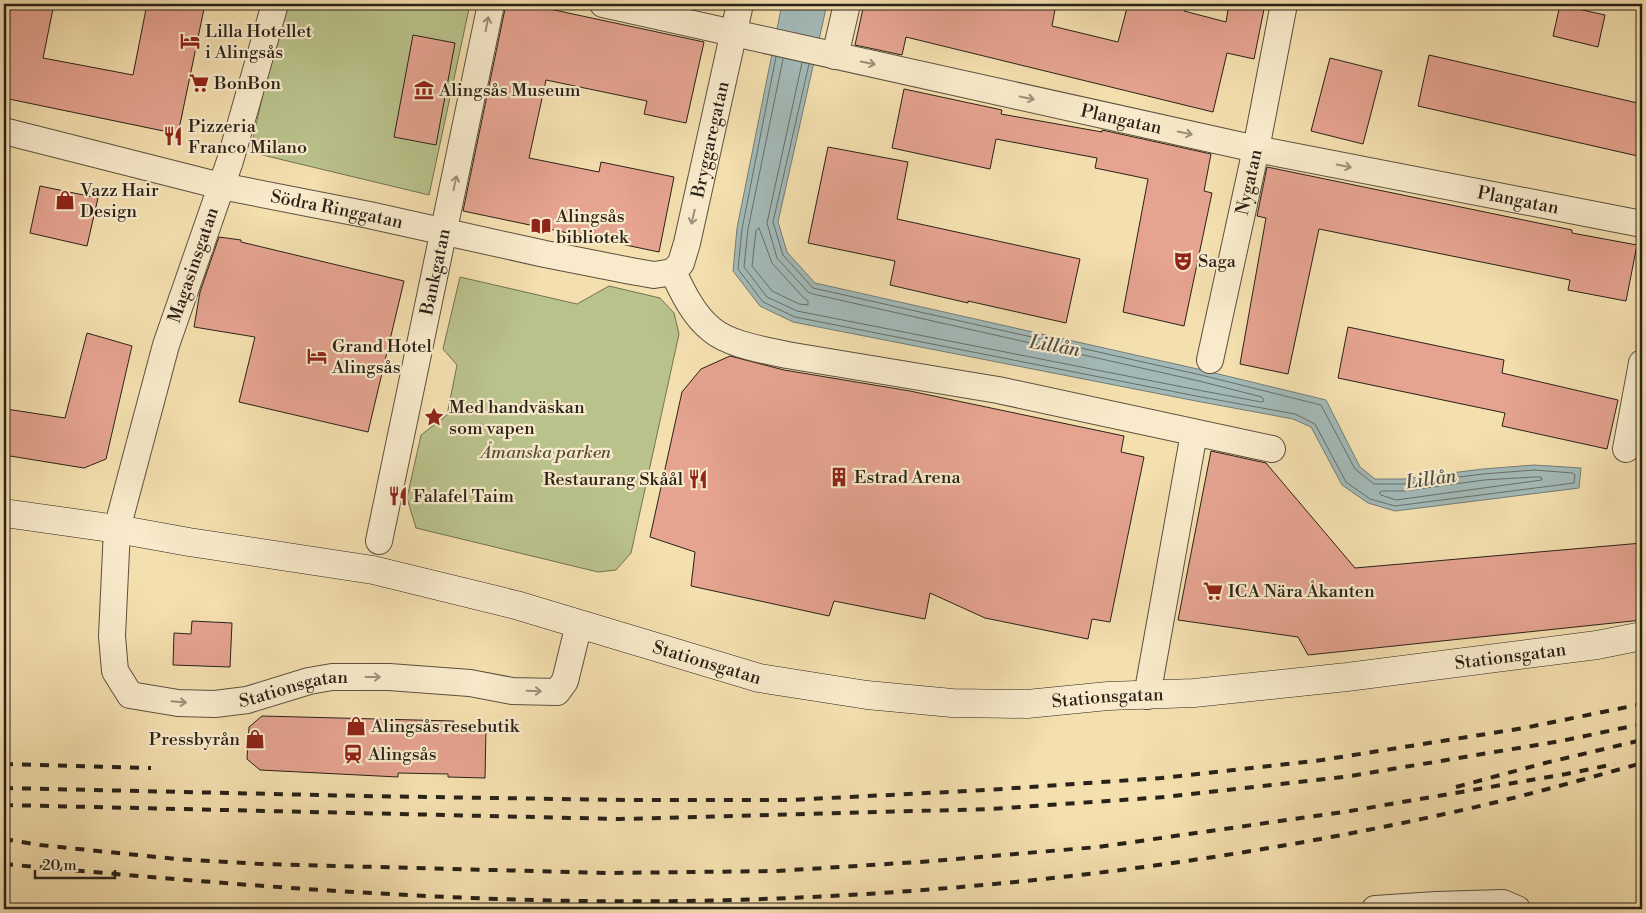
<svg xmlns="http://www.w3.org/2000/svg" width="1646" height="913" font-family="'Libre Bodoni',serif">
<rect width="100%" height="100%" fill="#f4dfaf"/>
<filter id="stains"><feTurbulence type="fractalNoise" baseFrequency=".004" numOctaves="4"/><feColorMatrix values="0 0 0 0 .2 0 0 0 0 .09 0 0 0 0 .02 0 0 0 .5 -.17"/></filter>
<radialGradient id="worn" r=".72"><stop offset=".6" stop-color="#630" stop-opacity="0"/><stop offset="1" stop-color="#630" stop-opacity=".3"/></radialGradient>
<!-- green -->
<g fill="#bac28c" stroke="#727252">
<path d="M283 4H470L429 195 250 152Z"/>
<path d="M460 277 577 304 609 286 660 298 674 313 679 334 631 553 616 570 598 572 416 528 407 498 421 435 447 415 457 365 443 349Z"/>
</g>
<!-- water -->
<path fill="#a2b9b7" stroke="#727d77" d="M782 4H827L778 222 787 252 815 283 1202 370 1326 400 1360 467 1375 479H1403L1483 469 1534 465 1581 468 1579 488 1395 511 1368 503 1342 485 1311 427 1293 419 1196 401 793 322 760 306 733 271 737 228Z"/>
<g fill="none" stroke-linecap="round" stroke-linejoin="round">
<!-- shore -->
<g stroke="#666e68" stroke-width="1">
<path d="M776 57 742 229 738 269 763 302 795 317 1196 396 1295 414 1315 424 1346 482 1370 499 1395 506 1574 483 1575 475 1573 473 1534 470 1483 474 1403 484H1374L1355 469 1321 405 1201 375 813 288 783 255 773 222 809 64"/>
<path d="M783 59 748 229 744 267 767 297 797 311 1198 390 1261 402 1264 401 1262 397 1199 381 813 294 808 292 777 258 767 223 802 63"/>
<path d="M759 228 772 263 802 296 808 301V305L799 304 772 291 752 266 756 231Z"/>
<path d="M1534 477H1541L1542 480 1396 500 1381 495 1379 493 1382 491H1404L1484 480Z"/>
</g>
</g>
<!-- building -->
<g fill="#e5a390" stroke="#292218">
<path d="M7 4H54L43 58 133 75 147 4H205L178 134 4 98V17Z"/>
<path d="M506 4H526L704 42 686 123 644 114 647 101 546 80 529 158 599 172 601 162 674 177 659 252 463 211Z"/>
<path d="M864 4H1056L1052 26 1118 42 1128 4H1186L1184 11 1226 22 1229 4H1265L1254 59 1227 53 1213 112 906 37 902 55 855 45Z"/>
<path d="M1560 5 1605 15 1598 47 1553 36Z"/>
<path d="M413 35 455 43 436 145 394 137Z"/>
<path d="M1429 55 1642 104V157L1418 106Z"/>
<path d="M1330 58 1382 71 1363 144 1311 131Z"/>
<path d="M904 89 1002 110 1001 114 1102 132V130L1211 154 1204 191 1212 193 1184 326 1123 312 1148 179 1095 168 1097 158 996 139 990 169 892 148Z"/>
<path d="M828 147 908 162 897 219 1080 259 1066 323 968 301V303L890 285 895 261 808 243Z"/>
<path d="M1267 167 1572 230V233L1637 245 1626 301 1568 290 1570 280 1319 229 1288 374 1240 364 1266 218 1257 216Z"/>
<path d="M40 186 98 198 87 246 30 233Z"/>
<path d="M219 237 241 240V242L404 281 368 432 239 402 255 337 194 327 200 292Z"/>
<path d="M1348 327 1504 360 1502 373 1618 400 1607 449 1502 426 1505 413 1338 378Z"/>
<path d="M87 333 132 346 106 459 84 468 4 455 6 409 65 418Z"/>
<path d="M730 356 784 370 910 391 1124 436 1121 452 1144 457 1110 622 1092 619 1088 639 985 618 930 593 925 619 834 601 829 616 691 586 695 552 650 537 682 392 701 369Z"/>
<path d="M1211 451 1266 463 1355 568 1642 543V620L1308 655 1298 637 1178 620Z"/>
<path d="M192 621 232 623 230 667 173 665 174 633 191 634Z"/>
<path d="M262 716 454 721V728L486 729 485 778 448 777V774L398 773V777L260 770 247 759 249 727Z"/>
</g>
<g fill="none" stroke-linecap="round" stroke-linejoin="round">
<defs>
<g id="street">
<path id="s1" d="M275 4 230 161 166 345 117 529 112 636 115 671 130 695 178 703 215 704 247 700 309 681 332 677H389L470 683 512 691 557 692 565 681 579 624"/>
<path id="s2" d="M603 4 1256 149 1642 224"/>
<path d="M835 56 847 4"/>
<path id="s3" d="M4 131 221 186 369 215 545 254 631 271 654 275 673 272"/>
<path d="M673 272C683 293 694 316 712 330 730 345 765 350 787 355L998 390 1272 449"/>
<path id="s4" d="M673 272 681 263 687 243 740 4"/>
<path id="s5" d="M1210 360 1256 149 1284 4"/>
<path d="M1626 449 1642 363"/>
<path id="s6" d="M379 541 491 4"/>
<path d="M1147 696 1194 433"/>
<path d="M1375 909 1436 905 1503 903 1517 909"/>
</g>
<g id="secondary">
<path id="s7" d="M4 513 117 529 189 542 373 570 516 605 759 678 867 695 952 703 1027 704 1108 696 1194 693 1347 677 1597 645 1642 636"/>
</g>
</defs>
<!-- street casing -->
<use href="#street" stroke="#5c513e" stroke-width="28"/>
<!-- secondary casing -->
<use href="#secondary" stroke="#292218" stroke-width="29"/>
<!-- street -->
<use href="#street" stroke="#f8eacb" stroke-width="26"/>
<!-- secondary -->
<use href="#secondary" stroke="#f8eacb" stroke-width="28"/>
<!-- rail -->
<g stroke="#292218" stroke-width="4" stroke-dasharray="9 9" stroke-linecap="butt">
<path d="M4 764 151 768"/>
<path d="M1456 787 1545 763 1642 740"/>
<path d="M4 788 363 796 625 800H790L987 790 1161 778 1322 760 1524 728 1642 704"/>
<path d="M4 805 620 819 991 809 1165 797 1344 777 1561 741 1642 724"/>
<path d="M4 839 40 845 176 859 261 864 609 873 776 871 919 862 1098 847 1350 811 1566 774 1615 764"/>
<path d="M4 864C246 886 490 907 733 900 974 893 1214 865 1449 813 1514 799 1578 781 1642 763"/>
</g>
</g>
<!-- one-way arrows -->
<defs><path id="oneway-shaft" d="M-6 0H5M1.5-3L5.5 0L1.5 3" fill="none" stroke-width="1.6" stroke-linecap="round" stroke-linejoin="round" transform="scale(1.25)"/></defs>
<g stroke="#9b907a">
<use href="#oneway-shaft" transform="translate(487 24) rotate(-79)"/>
<use href="#oneway-shaft" transform="translate(868 63) rotate(12)"/>
<use href="#oneway-shaft" transform="translate(1027 98) rotate(12)"/>
<use href="#oneway-shaft" transform="translate(1185 133) rotate(12)"/>
<use href="#oneway-shaft" transform="translate(1344 166) rotate(11)"/>
<use href="#oneway-shaft" transform="translate(455 183) rotate(-78)"/>
<use href="#oneway-shaft" transform="translate(693 217) rotate(103)"/>
<use href="#oneway-shaft" transform="translate(373 677)"/>
<use href="#oneway-shaft" transform="translate(534 691) rotate(2)"/>
<use href="#oneway-shaft" transform="translate(179 702) rotate(5)"/>
</g>
<!-- icons -->
<defs>
<symbol id="hotel-bare" viewBox="-9 -9 18 18"><path d="M-6-4.5h1.5V1H6V5H4.5V3h-9V5H-6ZM-4 0a1.8 1.8 0 1 1 3.6 0ZM.5 0V-2.5h3Q6-2.5 6 0Z" fill="#8f2418" stroke="#f8eacb" stroke-width="2.5" paint-order="stroke"/></symbol>
<symbol id="supermarket-bare" viewBox="-9 -9 18 18"><path d="M-6-5.5h2.5l.6 2H6L4.5 2H-2.5L-4.4-4H-6ZM-1.5 3.2a1.3 1.3 0 1 0 .1 0ZM3 3.2a1.3 1.3 0 1 0 .1 0Z" fill="#8f2418" stroke="#f8eacb" stroke-width="2.5" paint-order="stroke"/></symbol>
<symbol id="museum-bare" viewBox="-9 -9 18 18"><path d="M0-6L6-3V-2H-6V-3ZM-5-1h2V3h-2ZM-1-1h2V3h-2ZM3-1h2V3H3ZM-6 4H6V6H-6Z" fill="#8f2418" stroke="#f8eacb" stroke-width="2.5" paint-order="stroke"/></symbol>
<symbol id="restaurant-bare" viewBox="-9 -9 18 18"><path d="M-5-6h1v4h1v-4h1v4h1v-4h1v5L-1.5 .5V6h-2V.5L-5-1ZM5-6V6H3V1.5H1.5Q1.5-4 5-6Z" fill="#8f2418" stroke="#f8eacb" stroke-width="2.5" paint-order="stroke"/></symbol>
<symbol id="shop-bare" viewBox="-9 -9 18 18"><path d="M-5-2.5h2.3a2.7 3.5 0 0 1 5.4 0H5L5.5 6h-11ZM-1.5-2.5h3a1.5 2.3 0 0 0-3 0Z" fill="#8f2418" stroke="#f8eacb" stroke-width="2.5" paint-order="stroke"/></symbol>
<symbol id="library-bare" viewBox="-9 -9 18 18"><path d="M-6-4Q-3-5.5-.7-3.5V5Q-3 3-6 4ZM6-4Q3-5.5 .7-3.5V5Q3 3 6 4Z" fill="#8f2418" stroke="#f8eacb" stroke-width="2.5" paint-order="stroke"/></symbol>
<symbol id="theatre-bare" viewBox="-9 -9 18 18"><path d="M-5-5.5Q0-4 5-5.5V0Q5 5 0 6Q-5 5-5 0ZM-3.3-2.5H-1v1.5H-3.3ZM1-2.5H3.3v1.5H1ZM-2.8 1Q0 5.5 2.8 1Z" fill="#8f2418" stroke="#f8eacb" stroke-width="2.5" paint-order="stroke"/></symbol>
<symbol id="sight-bare" viewBox="-9 -9 18 18"><path d="M0-6L1.8-2.2L6-1.7L2.9 1.2L3.7 5.4L0 3.3L-3.7 5.4L-2.9 1.2L-6-1.7L-1.8-2.2Z" fill="#8f2418" stroke="#f8eacb" stroke-width="2.5" paint-order="stroke"/></symbol>
<symbol id="building-bare" viewBox="-9 -9 18 18"><path d="M-4-6H4V6H1V3H-1V6H-4ZM-2.5-4.3h1.7v1.8h-1.7ZM.8-4.3h1.7v1.8H.8ZM-2.5-1h1.7V.8h-1.7ZM.8-1h1.7V.8H.8Z" fill="#8f2418" stroke="#f8eacb" stroke-width="2.5" paint-order="stroke"/></symbol>
<symbol id="station-bare" viewBox="-9 -9 18 18"><path d="M-3-6H3Q5-6 5-4V2Q5 4 3 4L4.5 6H3L1.5 4h-3L-3 6H-4.5L-3 4Q-5 4-5 2V-4Q-5-6-3-6ZM-3.5-4v3h7v-3ZM-3.5 1v1.5H-2V1ZM2 1v1.5H3.5V1Z" fill="#8f2418" stroke="#f8eacb" stroke-width="2.5" paint-order="stroke"/></symbol>
</defs>
<g fill-rule="evenodd">
<use href="#hotel-bare" x="176" y="27" width="28" height="28"/>
<use href="#supermarket-bare" x="185" y="69" width="28" height="28"/>
<use href="#museum-bare" x="410" y="76" width="28" height="28"/>
<use href="#restaurant-bare" x="159" y="122" width="28" height="28"/>
<use href="#shop-bare" x="51" y="186" width="28" height="28"/>
<use href="#library-bare" x="527" y="212" width="28" height="28"/>
<use href="#theatre-bare" x="1169" y="247" width="28" height="28"/>
<use href="#hotel-bare" x="303" y="342" width="28" height="28"/>
<use href="#sight-bare" x="420" y="403" width="28" height="28"/>
<use href="#building-bare" x="825" y="463" width="28" height="28"/>
<use href="#restaurant-bare" x="684" y="465" width="28" height="28"/>
<use href="#restaurant-bare" x="384" y="482" width="28" height="28"/>
<use href="#supermarket-bare" x="1199" y="577" width="28" height="28"/>
<use href="#shop-bare" x="342" y="712" width="28" height="28"/>
<use href="#shop-bare" x="241" y="725" width="28" height="28"/>
<use href="#station-bare" x="339" y="740" width="28" height="28"/>
</g>
<g text-anchor="middle" stroke-width="4.5" stroke-linejoin="round" paint-order="stroke">
<!-- poi labels -->
<g font-size="18" fill="#292218" stroke="#f8eacb" text-anchor="start">
<text x="205" y="37">Lilla Hotellet<tspan x="205" dy="21">i Alingsås</tspan></text>
<text x="214" y="89">BonBon</text>
<text x="439" y="96">Alingsås Museum</text>
<text x="188" y="132">Pizzeria<tspan x="188" dy="21">Franco Milano</tspan></text>
<text x="80" y="196">Vazz Hair<tspan x="80" dy="21">Design</tspan></text>
<text x="556" y="222">Alingsås<tspan x="556" dy="21">bibliotek</tspan></text>
<text x="1198" y="267">Saga</text>
<text x="332" y="352">Grand Hotel<tspan x="332" dy="21">Alingsås</tspan></text>
<text x="449" y="413">Med handväskan<tspan x="449" dy="21">som vapen</tspan></text>
<text x="854" y="483">Estrad Arena</text>
<text x="683" y="485" text-anchor="end">Restaurang Skåål</text>
<text x="413" y="502">Falafel Taim</text>
<text x="1228" y="597">ICA Nära Åkanten</text>
<text x="371" y="732">Alingsås resebutik</text>
<text x="240" y="745" text-anchor="end">Pressbyrån</text>
<text x="368" y="760">Alingsås</text>
</g>
<!-- street labels -->
<g font-size="18" fill="#292218" stroke="#f8eacb">
<text dy="6" stroke="none"><textPath href="#s2" startOffset="531">Plangatan</textPath></text>
<text dy="6" stroke="none"><textPath href="#s4" startOffset="139">Bryggaregatan</textPath></text>
<text dy="6" stroke="none"><textPath href="#s5" startOffset="182">Nygatan</textPath></text>
<text dy="6" stroke="none"><textPath href="#s2" startOffset="936">Plangatan</textPath></text>
<text dy="6" stroke="none"><textPath href="#s3" startOffset="342">Södra Ringgatan</textPath></text>
<text transform="translate(193 265) rotate(-71)" y="6">Magasinsgatan</text>
<text dy="6" stroke="none"><textPath href="#s6" startOffset="275">Bankgatan</textPath></text>
<text dy="6" stroke="none"><textPath href="#s7" startOffset="1530">Stationsgatan</textPath></text>
<text dy="6" stroke="none"><textPath href="#s7" startOffset="720">Stationsgatan</textPath></text>
<text dy="6" stroke="none"><textPath href="#s1" startOffset="885">Stationsgatan</textPath></text>
<text dy="6" stroke="none"><textPath href="#s7" startOffset="1125">Stationsgatan</textPath></text>
</g>
<!-- park labels -->
<g font-size="18" font-style="italic" fill="#54523b" stroke="#f8eacb">
<text x="546" y="458">Åmanska parken</text>
</g>
<!-- water labels -->
<g font-size="19" font-style="italic" fill="#4d4f48" stroke="#f8eacb">
<text transform="translate(1055 345) rotate(10)" y="7">Lillån</text>
<text transform="translate(1431 478) rotate(-8)" y="7">Lillån</text>
</g>
</g>
<!-- margin -->
<rect width="1646" height="913" fill="none" stroke="#f4dfaf" stroke-width="20"/>
<rect x="5" y="5" width="1636" height="903" fill="none" stroke="#292218" stroke-width="2.5"/>
<rect x="10" y="10" width="1626" height="893" fill="none" stroke="#292218"/>
<!-- scale -->
<path d="M35 870v8h80v-8" fill="none" stroke="#292218" stroke-width="2.5"/>
<text x="42" y="870" font-size="15" fill="#292218" stroke="#f8eacb" stroke-width="4" paint-order="stroke">20 m</text>
<rect width="100%" height="100%" filter="url(#stains)"/>
<rect width="100%" height="100%" fill="url(#worn)"/>
</svg>
